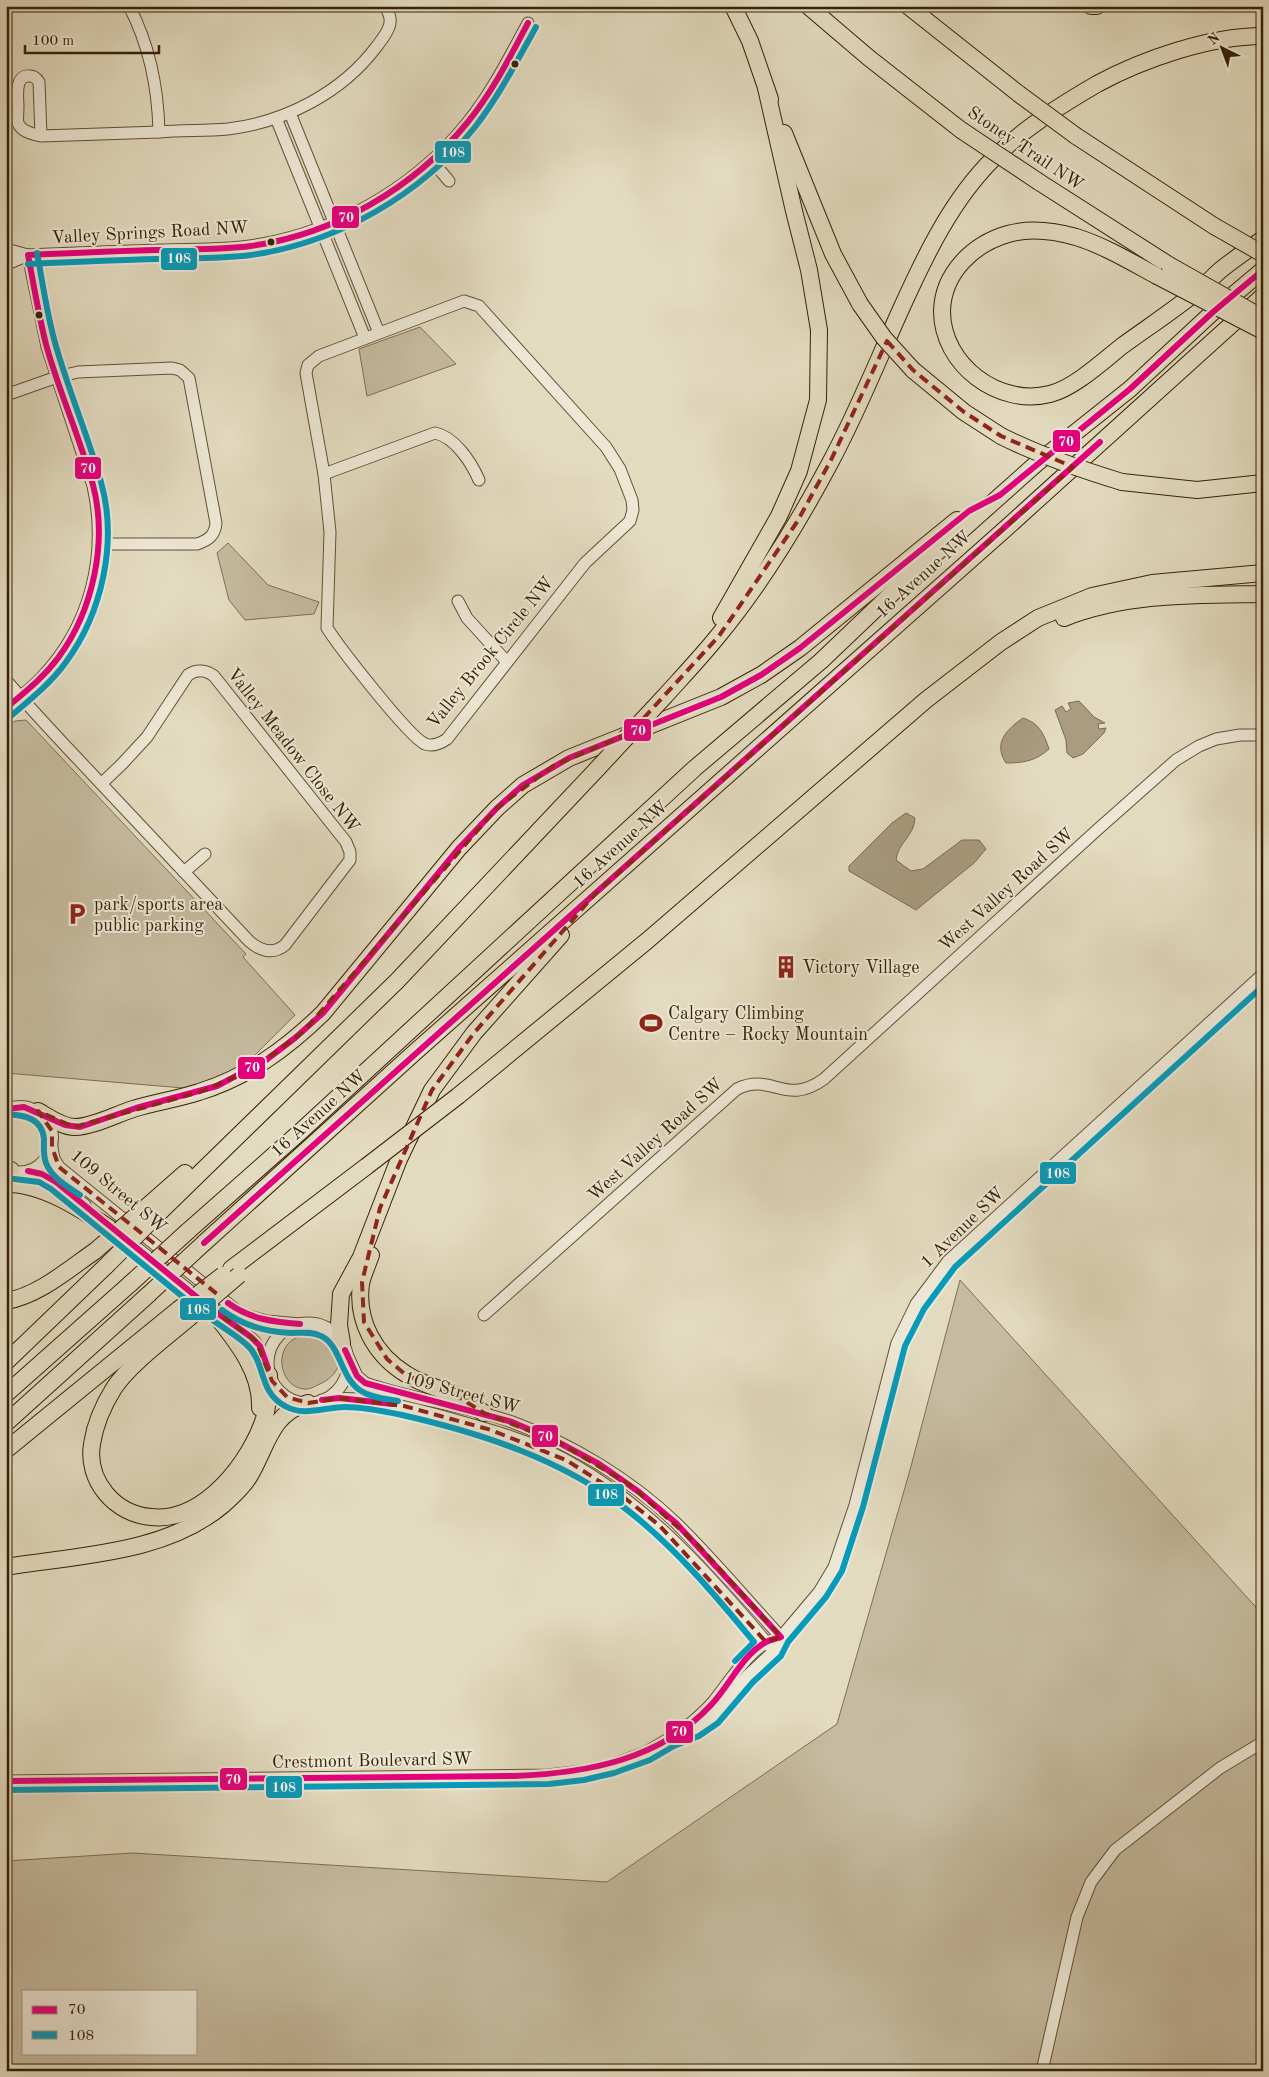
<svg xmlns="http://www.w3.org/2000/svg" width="1269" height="2077" font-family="'Old Standard TT',serif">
<rect width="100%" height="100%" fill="#e3dbc0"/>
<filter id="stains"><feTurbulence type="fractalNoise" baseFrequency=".004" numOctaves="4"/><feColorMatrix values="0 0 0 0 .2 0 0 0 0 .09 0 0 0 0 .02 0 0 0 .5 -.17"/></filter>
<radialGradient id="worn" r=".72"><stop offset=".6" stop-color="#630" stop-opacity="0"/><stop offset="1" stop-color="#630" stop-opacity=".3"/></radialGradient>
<!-- green -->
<g fill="#c6bba0" stroke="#7e6e53" fill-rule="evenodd">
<path d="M420 327 456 364 367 396 359 349Z"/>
<path d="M228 543 268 585 319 602 314 614 245 620 229 600 217 553Z"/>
<path d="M26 720 246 954 243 957 295 1015 253 1057 220 1080 183 1088 6 1073V729L15 721Z"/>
<path d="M960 1280 1263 1615V2071H6V1861L133 1853 607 1882 837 1724 910 1470ZM24 1991H196V2053H24Z"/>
<path d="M313 1335C326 1341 335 1349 339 1363 337 1372 331 1378 322 1383 317 1385 310 1390 304 1389 282 1387 274 1355 291 1341 297 1336 305 1336 313 1335Z"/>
</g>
<!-- water -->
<g fill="#a99c81" stroke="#7b6b50">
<path d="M1079 701 1094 717 1105 723 1098 724 1099 729 1106 728 1104 733 1083 754 1073 758 1067 753 1066 740 1055 710 1062 706 1066 712 1071 709 1068 703Z"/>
<path d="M1023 718C1039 723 1044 734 1049 749 1036 761 1023 763 1006 763 993 743 1006 730 1023 718Z"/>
<path d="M906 813 915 818C914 837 898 842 896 860L911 871 923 869 962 840H979L986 849 974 863 916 910 849 871V866L892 823Z"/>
</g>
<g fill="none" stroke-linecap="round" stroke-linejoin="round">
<defs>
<g id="minor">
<path d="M129 6C150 46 158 87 159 132 182 130 205 131 228 129 285 122 342 93 377 46 387 33 397 21 384 6"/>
<path d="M290 113 379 333"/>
<path d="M276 118 365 338"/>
<path d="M41 136 39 82C37 79 34 76 30 76 14 74 18 98 18 107 18 112 17 119 18 123 21 132 33 134 41 136L159 132"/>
<path d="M432 161 449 181"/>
<path d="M6 249 28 255C73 253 119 251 164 250 197 249 230 250 262 244 337 230 406 192 457 135 487 102 507 62 528 23"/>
<path d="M6 262H12L28 255"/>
<path d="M464 301 479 306 606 447 620 469 632 500 633 510 630 521 585 563 447 739C441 743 433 747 425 744 408 736 340 648 327 628L330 532 324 474 306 373 308 365 319 356Z"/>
<path d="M6 395 57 377 78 372 172 368 180 370 189 378 216 523C215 535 209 540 197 544H99"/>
<path d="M324 474 435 433C455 437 471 462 479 480"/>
<path d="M458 601 467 618 507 662"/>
<path d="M6 680C33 712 62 742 91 773 143 829 196 885 249 941 260 951 273 955 285 945L350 860V852L346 842 214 676C206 670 196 669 188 675L147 737 122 764 101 784"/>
<path d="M6 708C18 698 31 689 41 678 91 626 108 555 93 486L47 347 28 255"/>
<path d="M184 872 205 854"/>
<path d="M6 1109C15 1106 24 1105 32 1109 73 1126 46 1186 6 1169"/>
<path d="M52 1147 54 1159 59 1167 241 1314 267 1321 300 1324"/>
<path d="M28 1171 46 1176 85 1205"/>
<path d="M125 1238 201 1300"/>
<path d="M484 1315 737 1089C773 1072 785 1107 824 1079L1097 830 1176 760 1199 746 1216 739 1240 735H1263"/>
<path d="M224 1318C250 1339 256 1334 268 1368"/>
<circle cx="308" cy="1363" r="40"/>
<path d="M345 1350 357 1376 365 1383C413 1400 464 1405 512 1422 572 1444 630 1479 676 1523 713 1559 746 1599 781 1637"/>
<path d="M322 1400C362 1394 403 1406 441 1416 484 1428 527 1439 566 1460 653 1508 711 1577 774 1651"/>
<path d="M690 1724C698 1717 706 1710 713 1702 728 1684 750 1647 773 1640"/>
<path d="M6 1781 548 1775 583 1771 611 1765 646 1752 670 1738 695 1728 712 1716 747 1676 774 1651 781 1637 819 1592 834 1567 855 1505 897 1343 916 1304 948 1261 1263 974"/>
<path d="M1042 2071 1077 1917 1091 1882 1115 1850 1220 1768 1263 1742"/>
</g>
<g id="highway">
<path d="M733 6 750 41 770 99"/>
<path d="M808 6 869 58 961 130"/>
<path d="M908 6 1019 94"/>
<path d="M1091 6H1097"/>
<path d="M784 133 833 254 860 304"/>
<path d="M1076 136 1214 226"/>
<path d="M1039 182 1169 265"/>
<path d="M1157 276C1131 262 1105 246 1076 237 1055 231 1029 228 1008 234 973 244 943 273 942 311 942 365 999 407 1050 394 1074 388 1102 362 1122 346 1148 327 1176 309 1201 288 1209 282 1215 274 1223 268 1236 258 1250 248 1263 239"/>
<path d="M913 370 964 412 1001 436"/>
<path d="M1122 482 1197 490 1263 483"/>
<path d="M721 618 779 516 799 471 818 400 819 330 809 270 794 211 766 88"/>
<path d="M1064 618C1128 593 1195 595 1263 594"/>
<path d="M665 696C683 676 701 657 718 636 762 583 798 523 830 463 857 413 878 360 901 309 925 256 952 199 994 158 1024 128 1061 105 1097 84 1143 59 1210 36 1263 36"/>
<path d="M458 1096 648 940 926 700 1001 642 1038 618 1092 596 1152 583 1263 573"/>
<path d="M38 1111C49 1117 62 1127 75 1127 92 1127 117 1114 133 1109 155 1102 178 1099 199 1092 248 1077 287 1048 323 1013L459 848 497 808 523 785 569 758 721 697 761 675 800 648 957 520"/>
<path d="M6 1170H11"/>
<path d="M6 1184C47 1183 92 1217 126 1239"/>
<path d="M152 1202 185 1173"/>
<path d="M161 1211 397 981 598 768"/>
<path d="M188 1231 300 1132 695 768 821 661 907 579 1037 463 1130 389 1213 312 1263 270"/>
<path d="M204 1243 414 1053 1003 531 1263 296"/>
<path d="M371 1255C368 1264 363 1274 361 1284 356 1321 375 1355 406 1374 421 1384 439 1388 455 1395 465 1399 475 1407 484 1413"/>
<path d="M231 1269 367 1166"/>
<path d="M6 1301C38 1296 69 1269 95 1251"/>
<path d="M209 1307C231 1335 262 1369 260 1408"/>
<path d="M189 1318C167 1337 130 1364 114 1388 104 1404 95 1424 92 1444 86 1481 115 1514 151 1517 204 1523 251 1461 265 1416 269 1403 268 1388 269 1375"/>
<path d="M342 1343 339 1325 341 1294 361 1257 399 1159 432 1090 474 1033 561 935"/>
<path d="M6 1362 107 1265"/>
<path d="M6 1394 130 1284"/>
<path d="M6 1423 149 1294"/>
<path d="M6 1450 179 1309"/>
<path d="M6 1567C78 1555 165 1554 223 1505 231 1498 243 1487 249 1477 267 1448 270 1413 308 1403"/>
</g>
</defs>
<!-- minor casing -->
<use href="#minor" stroke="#625034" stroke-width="13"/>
<!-- highway casing -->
<use href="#highway" stroke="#372106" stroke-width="18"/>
<!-- minor -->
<use href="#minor" stroke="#ede8d6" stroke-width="11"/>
<!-- highway -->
<use href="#highway" stroke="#e3dbc0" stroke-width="16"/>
<defs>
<g id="highway-bridge">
<path d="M1019 94 1076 136"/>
<path d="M961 130 1039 182"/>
<path d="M1214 226 1263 254"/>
<path d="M1169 265 1263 318"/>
<path d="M1157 276 1263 331"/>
<path d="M860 304 884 338 913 370"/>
<path d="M1001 436C1041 456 1079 469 1122 482"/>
<path d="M598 768 665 696"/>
<path d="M367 1166 458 1096"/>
<path d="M95 1251 152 1202"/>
<path d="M107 1265 161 1211"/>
<path d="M130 1284 188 1231"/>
<path d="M149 1294 204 1243"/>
<path d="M179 1309 223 1275"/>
<path d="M189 1318 239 1275"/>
</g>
</defs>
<!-- highway-bridge casing -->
<use href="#highway-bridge" stroke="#372106" stroke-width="18" stroke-linecap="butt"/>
<!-- highway-bridge -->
<use href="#highway-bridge" stroke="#e3dbc0" stroke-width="16"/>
<defs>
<g id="bus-1">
<path d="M6 708C25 692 43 678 58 658 93 611 108 542 93 485 80 438 60 394 47 348 39 318 34 286 28 255 71 253 114 251 157 250 188 249 220 250 251 246 335 234 414 188 467 123 492 93 510 57 528 23"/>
<path d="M6 1109 24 1107 65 1125 80 1127 136 1108 217 1086 266 1060 295 1038 323 1013 459 848 497 808 523 785 569 758 721 697 761 675 800 648 969 511 1000 495 1130 389 1213 312 1263 270"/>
<path d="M28 1171 42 1174 56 1182 209 1307 251 1337 260 1346 268 1368"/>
<path d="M204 1243 1100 442"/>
<path d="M228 1303C250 1319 273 1322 300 1324"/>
<path d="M322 1400 339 1398 393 1404"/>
<path d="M6 1781 515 1776C587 1773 660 1760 711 1705 730 1685 742 1655 766 1642 771 1639 776 1639 781 1637L676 1523 639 1492 599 1464 556 1441 512 1422 365 1383 357 1376 345 1350"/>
</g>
<g id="bus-2">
<path d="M28 264C71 262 114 260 157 259 188 258 220 259 251 255 337 243 421 195 475 127 499 96 517 61 536 27"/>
<path d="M12 715C31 699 51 683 66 662 102 613 118 542 101 482 88 436 69 392 56 346 47 316 43 284 37 253"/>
<path d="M6 1114C24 1115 42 1118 44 1139 44 1147 43 1155 46 1163 52 1178 67 1186 80 1195"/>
<path d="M6 1178 39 1182 51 1189C101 1230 151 1271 200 1311 215 1323 234 1333 247 1345 266 1362 258 1392 285 1406 304 1417 325 1407 345 1407 364 1407 383 1411 402 1415 481 1433 561 1459 626 1509 675 1547 715 1595 754 1642L735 1661"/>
<path d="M222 1310C242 1325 265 1332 291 1333 300 1333 312 1331 321 1336 341 1345 340 1378 361 1391 372 1398 386 1399 398 1401"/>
<path d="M6 1790 549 1784 584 1780 614 1773 650 1760 674 1746 699 1736 718 1723 753 1682 781 1656 788 1642 826 1597 842 1571 863 1507 905 1346 924 1309 955 1267 1263 986"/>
</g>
</defs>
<!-- bus-1 casing -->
<use href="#bus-1" stroke="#ede8d6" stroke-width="10"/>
<!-- bus-2 casing -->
<use href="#bus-2" stroke="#ede8d6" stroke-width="10"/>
<!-- bus-1 -->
<use href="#bus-1" stroke="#e5007d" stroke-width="6"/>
<!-- bus-2 -->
<use href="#bus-2" stroke="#069bba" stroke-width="6"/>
</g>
<!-- marked area -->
<path fill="none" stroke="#8f2418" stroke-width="4" stroke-dasharray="10 6" stroke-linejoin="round" d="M887 341 913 370 964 412 1001 436 1073 467 596 893 474 1033 432 1090 380 1208 362 1282 364 1322 387 1359 406 1375 457 1396 484 1413 558 1442 630 1485 699 1546 781 1637 766 1642 659 1525 621 1495 566 1460 491 1430 404 1406 339 1398 308 1403 287 1397 272 1381 256 1341 205 1304 217 1294 59 1167 52 1147V1131L38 1111 74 1127 200 1092 253 1069 303 1032 497 808 553 766 630 733 719 636 797 522 831 460Z"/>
<!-- icons -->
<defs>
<symbol id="parking-bare" viewBox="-9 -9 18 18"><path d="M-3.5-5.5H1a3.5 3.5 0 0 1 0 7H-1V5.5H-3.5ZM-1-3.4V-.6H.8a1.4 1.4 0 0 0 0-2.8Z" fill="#8f2418" stroke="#ede8d6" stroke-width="2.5" paint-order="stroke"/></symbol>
<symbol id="building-bare" viewBox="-9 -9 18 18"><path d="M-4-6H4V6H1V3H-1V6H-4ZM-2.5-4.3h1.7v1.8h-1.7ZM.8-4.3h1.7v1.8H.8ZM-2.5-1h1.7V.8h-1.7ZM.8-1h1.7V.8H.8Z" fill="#8f2418" stroke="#ede8d6" stroke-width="2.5" paint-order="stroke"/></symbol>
<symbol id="stadium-bare" viewBox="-9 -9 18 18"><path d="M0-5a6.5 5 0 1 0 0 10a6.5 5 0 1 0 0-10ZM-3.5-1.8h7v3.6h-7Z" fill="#8f2418" stroke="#ede8d6" stroke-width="2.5" paint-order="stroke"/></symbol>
</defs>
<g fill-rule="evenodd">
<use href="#parking-bare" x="61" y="898" width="32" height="32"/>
<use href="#building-bare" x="770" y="951" width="32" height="32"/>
<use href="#stadium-bare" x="635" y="1007" width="32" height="32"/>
</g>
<!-- markers -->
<g fill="#372106" stroke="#ede8d6" stroke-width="2">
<circle cx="515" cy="64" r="4.5"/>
<circle cx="271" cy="242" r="4.5"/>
<circle cx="39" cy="315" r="4.5"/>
</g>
<g text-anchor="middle" stroke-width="4" stroke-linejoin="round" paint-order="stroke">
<!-- street labels -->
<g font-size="18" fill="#372106" stroke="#ede8d6">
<text transform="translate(1026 148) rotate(34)" y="6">Stoney Trail NW</text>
<text transform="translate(150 232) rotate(-3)" y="6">Valley Springs Road NW</text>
<text transform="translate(923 574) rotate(-42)" y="6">16 Avenue NW</text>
<text transform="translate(490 652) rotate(-51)" y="6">Valley Brook Circle NW</text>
<text transform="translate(294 750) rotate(52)" y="6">Valley Meadow Close NW</text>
<text transform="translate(620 844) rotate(-42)" y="6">16 Avenue NW</text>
<text transform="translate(1006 889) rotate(-42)" y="6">West Valley Road SW</text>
<text transform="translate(318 1113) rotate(-42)" y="6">16 Avenue NW</text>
<text transform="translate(655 1139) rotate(-42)" y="6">West Valley Road SW</text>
<text transform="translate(119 1191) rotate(40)" y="6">109 Street SW</text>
<text transform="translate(962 1227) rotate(-44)" y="6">1 Avenue SW</text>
<text transform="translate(462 1392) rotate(15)" y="6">109 Street SW</text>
<text transform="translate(372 1760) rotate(-1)" y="6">Crestmont Boulevard SW</text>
</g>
<!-- poi labels -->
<g font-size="18" fill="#372106" stroke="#ede8d6" text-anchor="start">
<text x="94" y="910">park/sports area<tspan x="94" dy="21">public parking</tspan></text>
<text x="802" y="973">Victory Village</text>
<text x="668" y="1019">Calgary Climbing<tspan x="668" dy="21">Centre – Rocky Mountain</tspan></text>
</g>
</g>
<g stroke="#ede8d6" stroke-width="2">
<rect x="434" y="140" width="38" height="24" rx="5" fill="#069bba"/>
<rect x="331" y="205" width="29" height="24" rx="5" fill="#e5007d"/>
<rect x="160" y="247" width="38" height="24" rx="5" fill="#069bba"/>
<rect x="1052" y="429" width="29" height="24" rx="5" fill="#e5007d"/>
<rect x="74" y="456" width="28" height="24" rx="5" fill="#e5007d"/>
<rect x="623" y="718" width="29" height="24" rx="5" fill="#e5007d"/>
<rect x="237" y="1056" width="29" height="24" rx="5" fill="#e5007d"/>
<rect x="1039" y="1161" width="38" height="24" rx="5" fill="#069bba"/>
<rect x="179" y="1297" width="38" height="24" rx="5" fill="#069bba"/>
<rect x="531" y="1424" width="28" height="24" rx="5" fill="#e5007d"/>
<rect x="587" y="1483" width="38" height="24" rx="5" fill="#069bba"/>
<rect x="665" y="1720" width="29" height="24" rx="5" fill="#e5007d"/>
<rect x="219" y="1767" width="29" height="24" rx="5" fill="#e5007d"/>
<rect x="265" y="1775" width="38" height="24" rx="5" fill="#069bba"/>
</g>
<g font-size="14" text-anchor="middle" font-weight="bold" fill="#fff">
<text x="453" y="157">108</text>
<text x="346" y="222">70</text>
<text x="179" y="263">108</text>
<text x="1066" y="446">70</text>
<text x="88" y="473">70</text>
<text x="638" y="735">70</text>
<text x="252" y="1072">70</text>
<text x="1058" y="1178">108</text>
<text x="198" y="1314">108</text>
<text x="545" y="1441">70</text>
<text x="606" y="1499">108</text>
<text x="679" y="1736">70</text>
<text x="233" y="1784">70</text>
<text x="284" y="1792">108</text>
</g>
<!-- margin -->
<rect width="1269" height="2077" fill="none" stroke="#e3dbc0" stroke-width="25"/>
<rect x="8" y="8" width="1254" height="2062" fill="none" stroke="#372106" stroke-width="2.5"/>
<rect x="12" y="12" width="1244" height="2052" fill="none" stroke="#372106"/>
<!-- legend -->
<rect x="22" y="1990" width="175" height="65" fill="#ede8d6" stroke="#a49883"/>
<rect x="32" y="2006" width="25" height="8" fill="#e5007d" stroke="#a49883"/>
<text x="68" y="2014" font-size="15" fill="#372106">70</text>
<rect x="32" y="2031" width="25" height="8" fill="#069bba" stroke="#a49883"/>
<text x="68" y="2040" font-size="15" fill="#372106">108</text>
<!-- north arrow -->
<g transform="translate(1222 48) rotate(318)" stroke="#ede8d6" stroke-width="4" paint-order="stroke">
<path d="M0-4L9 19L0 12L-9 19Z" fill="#372106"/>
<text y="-8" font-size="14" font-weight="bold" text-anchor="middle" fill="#372106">N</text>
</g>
<!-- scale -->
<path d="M25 45v8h134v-8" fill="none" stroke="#372106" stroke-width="2.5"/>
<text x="32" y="45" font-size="15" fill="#372106" stroke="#ede8d6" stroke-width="4" paint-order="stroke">100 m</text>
<rect width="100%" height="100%" filter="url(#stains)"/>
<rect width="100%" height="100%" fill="url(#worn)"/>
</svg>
